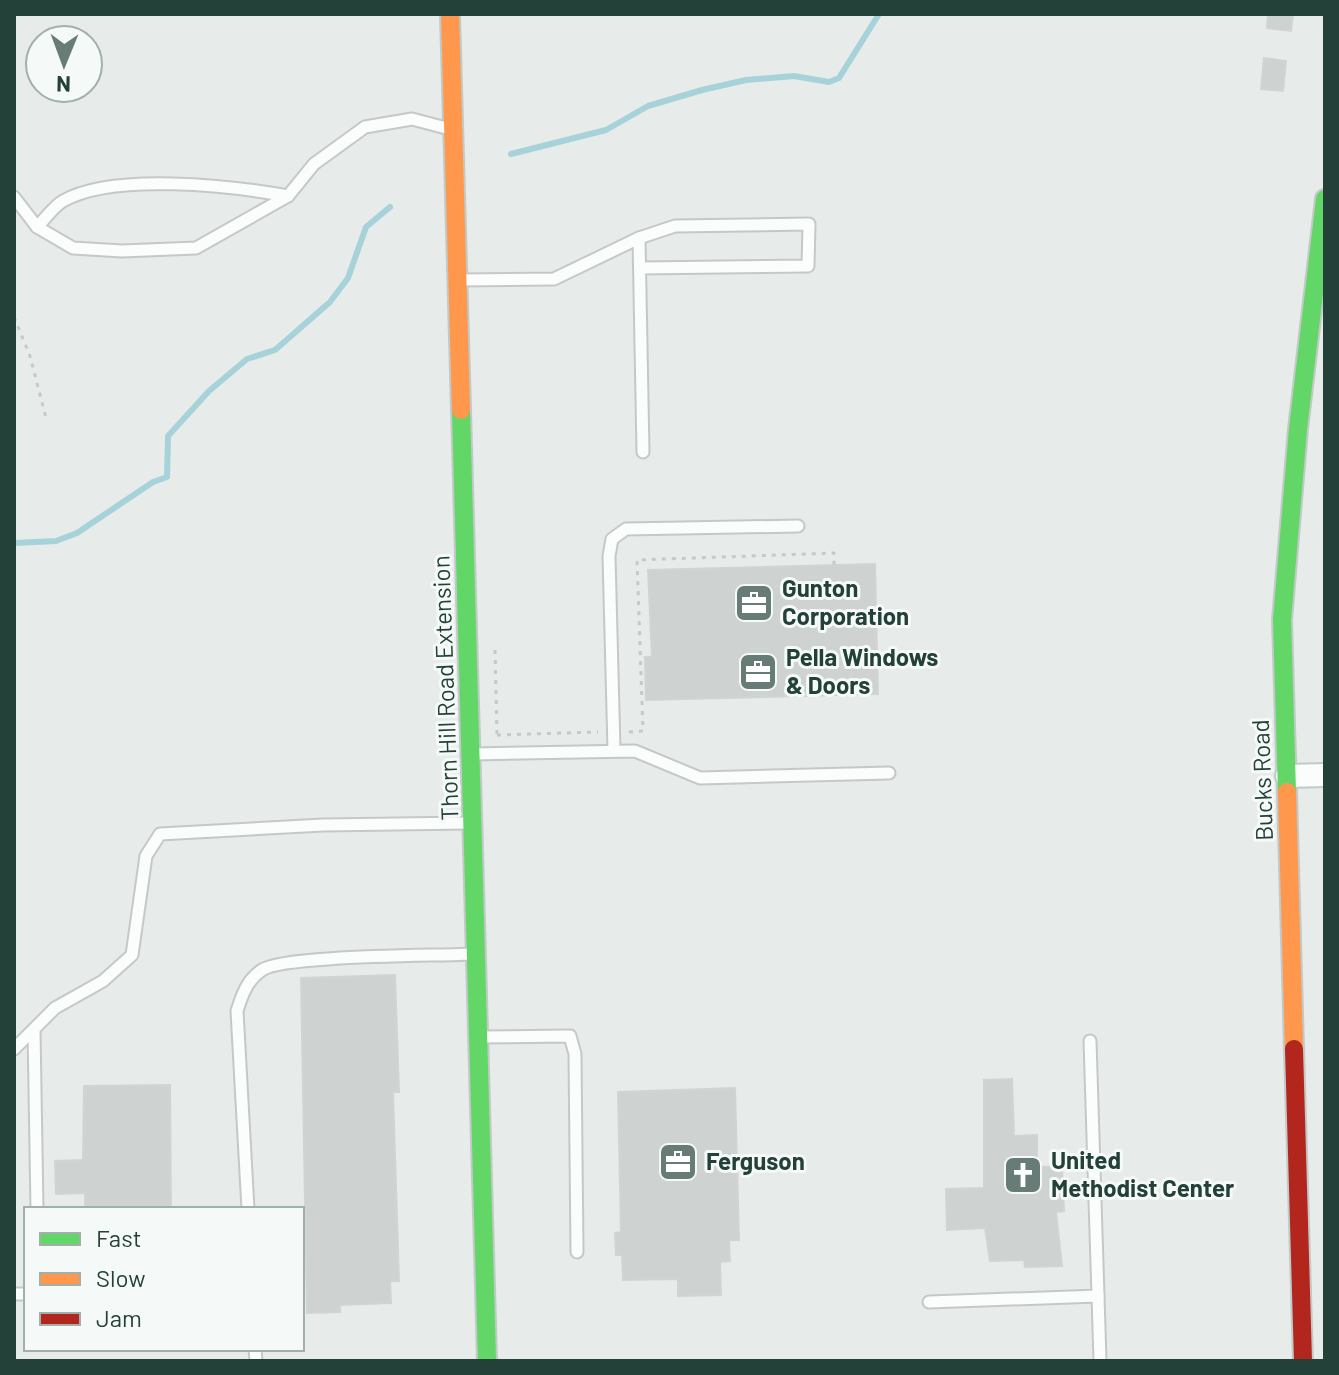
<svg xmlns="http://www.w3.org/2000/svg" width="1339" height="1375" font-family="Barlow,sans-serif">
<rect width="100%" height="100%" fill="#e7ecea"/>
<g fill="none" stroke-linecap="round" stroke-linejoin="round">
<!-- stream -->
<g stroke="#a7d2da" stroke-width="6">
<path d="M511 154 606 130 648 106 702 90 746 80 794 76 829 82 839 78 879 14"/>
<path d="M14 543 56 541 77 533 153 482 167 477 168 436 209 391 247 359 275 350 330 302 348 278 366 227 390 207"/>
</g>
</g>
<!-- building -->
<g fill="#ced3d1" stroke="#d0d5d3" stroke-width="2">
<path d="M1268 14H1293L1291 31 1267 28Z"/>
<path d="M1264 58 1286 61 1283 91 1261 89Z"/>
<path d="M875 564 878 694 646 700 645 657H652L648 570Z"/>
<path d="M395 975 399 1092H393L399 1281H390L391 1303 340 1305V1312L307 1313 301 978Z"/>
<path d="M1012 1079 1014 1136 1037 1135V1167L1062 1166 1064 1211 1056 1212 1062 1266 1025 1267 1024 1260 990 1261 985 1228 947 1230 946 1189 984 1188V1080Z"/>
<path d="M170 1085 171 1209H85V1193L56 1194 55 1161 83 1160 84 1086Z"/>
<path d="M735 1088 739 1240H729L730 1261 720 1262 721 1295 678 1296V1279L623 1280 622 1255H616L615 1233 621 1232 618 1092Z"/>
</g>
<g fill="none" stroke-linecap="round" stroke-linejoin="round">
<defs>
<g id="lane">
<path d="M14 197 37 227 73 248 122 251 196 248 288 196 314 164 365 127 412 119 450 129"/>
<path d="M37 227C45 219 54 206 63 201 113 172 232 186 288 196"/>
<path d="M639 238 675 226 809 224 808 266 640 268"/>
<path d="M459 280 554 279 639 238 643 452"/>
<path d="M614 750 609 556 612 539 626 529 798 526"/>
<path d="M472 754 635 751 700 778 889 773"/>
<path d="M34 1030 37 1209"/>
<path d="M480 1037 570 1036 575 1054 577 1252"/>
<path d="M14 1049 55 1008 103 981 132 955 146 856 160 834 323 825 469 823"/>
<path d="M248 1209 237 1011C242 995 247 980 262 970 282 955 437 956 472 954"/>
<path d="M14 1294H26"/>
<path d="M1098 1296 1100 1361"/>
<path d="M929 1302 1098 1296 1090 1041"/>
<path d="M255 1349 256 1361"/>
</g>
<path id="street" d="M1287 776 1325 775"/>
<g id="fast">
<path d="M461 410 487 1361"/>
<path d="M1287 792 1282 620 1298 429 1325 199"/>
</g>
<g id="slow">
<path d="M450 14 461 410"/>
<path d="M1287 792 1294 1049"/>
</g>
<path id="jam" d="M1294 1049 1303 1361"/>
</defs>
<!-- lane casing -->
<use href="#lane" stroke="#c4c9c7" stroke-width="15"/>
<!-- street casing -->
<use href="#street" stroke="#c4c9c7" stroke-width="26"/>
<!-- fast casing -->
<use href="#fast" stroke="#c2cac7" stroke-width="22"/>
<!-- slow casing -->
<use href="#slow" stroke="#c2cac7" stroke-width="22"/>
<!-- jam casing -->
<use href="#jam" stroke="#c2cac7" stroke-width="22"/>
<!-- path -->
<g stroke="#c2cbc9" stroke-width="3" stroke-dasharray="4 6" stroke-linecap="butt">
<path d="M14 317 30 356 46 418"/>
<path d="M495 650 497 734"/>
<path d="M629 732 643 731 637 560 834 553V565"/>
<path d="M497 735 598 732"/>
</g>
<!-- lane -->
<use href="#lane" stroke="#fbfcfc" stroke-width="11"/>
<!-- street -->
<use href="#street" stroke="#fbfcfc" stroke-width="22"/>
<!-- fast -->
<use href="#fast" stroke="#63d668" stroke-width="18"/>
<!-- slow -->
<use href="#slow" stroke="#ff974d" stroke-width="18"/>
<!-- jam -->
<use href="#jam" stroke="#b3261e" stroke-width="18"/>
</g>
<!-- icons -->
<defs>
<symbol id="office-square" viewBox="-11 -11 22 22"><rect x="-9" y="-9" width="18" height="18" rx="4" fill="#687c77" stroke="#f5faf8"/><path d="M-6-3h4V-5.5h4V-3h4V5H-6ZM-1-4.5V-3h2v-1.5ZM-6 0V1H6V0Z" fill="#fff"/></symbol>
<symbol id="church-square" viewBox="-11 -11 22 22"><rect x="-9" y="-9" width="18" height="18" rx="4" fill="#687c77" stroke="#f5faf8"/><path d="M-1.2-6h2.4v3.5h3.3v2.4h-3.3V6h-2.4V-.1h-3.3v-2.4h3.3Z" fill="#fff"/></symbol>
</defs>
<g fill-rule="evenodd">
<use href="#office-square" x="732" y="581" width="44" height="44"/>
<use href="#office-square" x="736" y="650" width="44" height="44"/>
<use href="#office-square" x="656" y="1140" width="44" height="44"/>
<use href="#church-square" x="1001" y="1153" width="44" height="44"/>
</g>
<g text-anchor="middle" stroke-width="6" stroke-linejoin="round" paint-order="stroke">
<!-- poi labels -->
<g font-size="24" font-weight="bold" fill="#234039" stroke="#f5faf8" text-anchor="start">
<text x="782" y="597">Gunton<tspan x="782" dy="28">Corporation</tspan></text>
<text x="786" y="666">Pella Windows<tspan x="786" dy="28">&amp; Doors</tspan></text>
<text x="1051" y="1169">United<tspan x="1051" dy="28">Methodist Center</tspan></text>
<text x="706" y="1170">Ferguson</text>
</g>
<!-- street labels -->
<g font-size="24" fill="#234039" stroke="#f5faf8">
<text transform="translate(446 688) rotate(-92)" y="8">Thorn Hill Road Extension</text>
<text transform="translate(1263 780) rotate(-92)" y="8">Bucks Road</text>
</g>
</g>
<!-- border -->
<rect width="1339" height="1375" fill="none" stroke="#234039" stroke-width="32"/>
<!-- legend -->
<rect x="24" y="1207" width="280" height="144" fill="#f5faf8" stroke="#a1b0ac" stroke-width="2"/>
<rect x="40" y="1233" width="40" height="12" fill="#63d668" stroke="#a1b0ac" stroke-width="2"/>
<text x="96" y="1247" font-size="24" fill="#234039">Fast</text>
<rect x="40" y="1273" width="40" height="12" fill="#ff974d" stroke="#a1b0ac" stroke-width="2"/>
<text x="96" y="1287" font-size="24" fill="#234039">Slow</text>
<rect x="40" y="1313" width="40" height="12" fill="#b3261e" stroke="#a1b0ac" stroke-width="2"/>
<text x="96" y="1327" font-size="24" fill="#234039">Jam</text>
<!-- north arrow -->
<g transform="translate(64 64) rotate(181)"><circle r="38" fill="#f5faf8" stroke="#a1b0ac" stroke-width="2"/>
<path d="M0-6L14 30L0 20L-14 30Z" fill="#687c77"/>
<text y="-12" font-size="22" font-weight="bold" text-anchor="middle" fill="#234039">N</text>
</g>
</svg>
